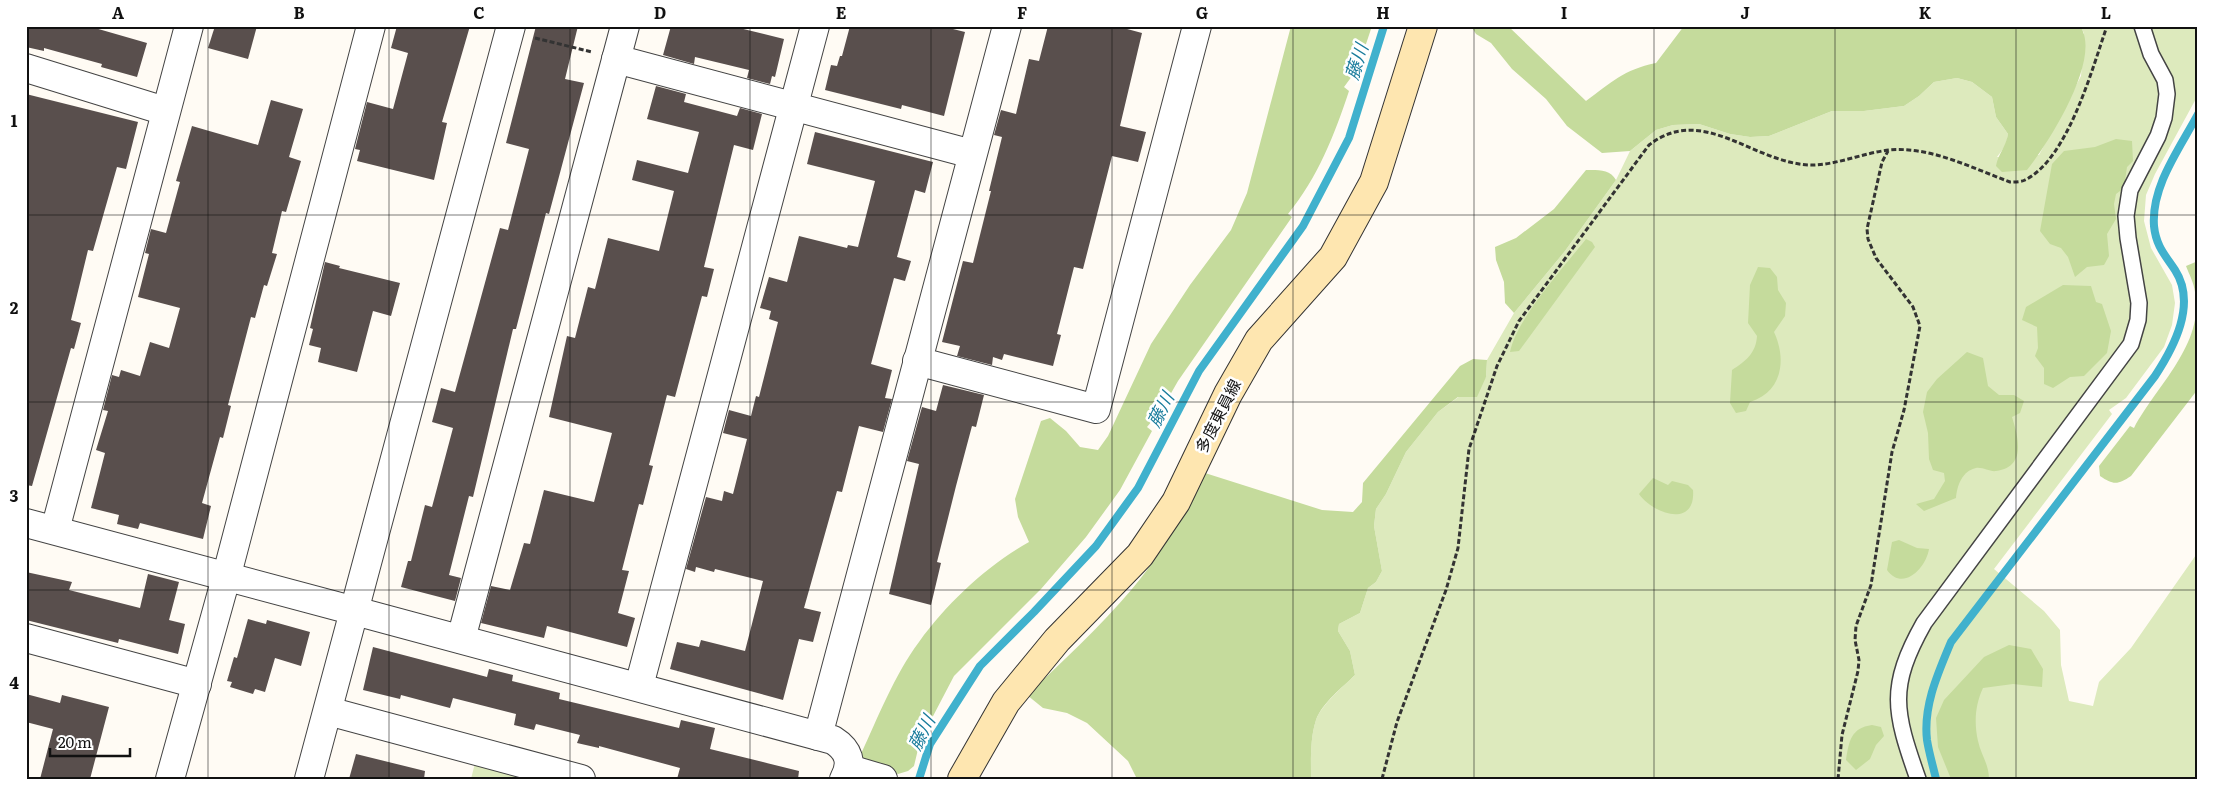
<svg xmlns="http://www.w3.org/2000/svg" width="2224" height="805" font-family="Literata,'Noto Sans JP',serif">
<rect width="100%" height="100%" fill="#fffbf4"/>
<!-- green -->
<g fill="#ddeabd">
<path d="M2080 26H2198V95L2155 174 2146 195 2144 221 2151 248 2172 285 2175 303 2172 325 2164 347 2126 398 2109 410 2112 414 1994 569 2044 611 2060 630 2061 665 2069 701 2093 706 2099 682 2131 648 2198 552V779H1311C1311 760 1310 738 1316 720 1321 705 1344 686 1355 675L1350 651 1338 631 1339 624 1360 613 1368 588 1376 582 1382 571 1374 526 1376 509 1386 494 1406 452 1438 412 1486 377 1487 360 1514 313 1565 251 1616 180 1630 151 1656 130 1673 125 1699 124 1730 134 1750 137 1769 136 1832 111H1864L1904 106 1919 96 1934 82 1957 78 1972 82 1992 97 1996 117 2008 134 2006 145 1997 157 2039 155 2081 76 2084 33Z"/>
<path d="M475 763 532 779H471Z"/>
</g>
<!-- forest -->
<g fill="#c5db9c">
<path d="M1291 26H1372L1358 68 1344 87 1349 91C1334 136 1318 177 1288 214L1292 217 1178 381 1162 409 1147 427 1152 431 1120 490 1086 537 1041 589 954 676 920 741 914 766 908 771 898 774 864 764 861 754C878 717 895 674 919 642 948 602 987 566 1029 542L1018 517 1015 499 1041 421 1050 418 1066 431 1080 447 1098 450 1108 436 1151 344 1190 285 1231 230 1247 193Z"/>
<path d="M1471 26H1508L1586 101C1612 82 1623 70 1656 63L1684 26H2080C2103 58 2048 144 2027 170L2002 172 1996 166C1998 154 2006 147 2008 134L1996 117 1992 97 1972 82 1957 78 1934 82 1919 96 1904 106 1864 111H1832L1769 136 1750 137 1730 134 1699 124 1673 125 1656 130 1630 151 1602 153 1567 126 1546 99 1512 69 1491 43 1476 34Z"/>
<path d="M2116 139 2132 141 2133 161 2127 167 2124 188 2116 194 2114 204 2116 219 2107 234 2109 256 2104 265 2087 267 2075 277 2068 257 2061 248 2050 244 2040 231 2052 164 2064 151 2095 147Z"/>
<path d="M1586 170C1598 170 1610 169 1616 180L1565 251 1514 313 1505 303 1504 282 1496 260 1495 247 1516 238 1554 209Z"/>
<path d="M1586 239 1592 242 1595 247 1519 351 1510 352C1517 318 1564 267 1586 239Z"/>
<path d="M2198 261V389L2131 476C2118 485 2113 485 2100 476L2099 466 2130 426 2134 428C2156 386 2205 344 2195 292 2194 283 2189 274 2186 266Z"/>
<path d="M1758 267 1770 268 1777 277 1778 290 1786 303 1785 316 1774 332C1787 360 1782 392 1750 402L1746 411 1736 413 1730 403 1732 370C1746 361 1756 353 1757 336L1748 323 1750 285Z"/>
<path d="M2063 285 2091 286 2096 302 2102 304 2111 331 2107 353 2084 376 2070 377 2053 388 2044 384V368L2035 356 2038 348 2037 327 2022 320 2026 307Z"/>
<path d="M1967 352 1983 358 1988 386 1999 395H2014L2024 401 2020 413 2012 417C2018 437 2027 467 1996 471 1990 472 1983 467 1976 468 1962 471 1957 486 1956 498L1924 511 1916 504 1934 499 1945 481 1944 473 1933 470 1929 459 1928 433 1923 412 1927 392 1937 379Z"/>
<path d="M1473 359 1487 360 1486 377 1477 397H1458L1438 412 1406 452 1386 494 1376 509 1374 526 1382 571 1376 582 1368 588 1360 613 1339 624 1338 631 1350 651 1355 675C1343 687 1322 703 1316 720 1310 738 1311 760 1311 779H1137L1128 761 1087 723 1067 713 1043 708 1027 695C1063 661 1100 627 1132 589 1162 554 1184 513 1205 473L1322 510 1353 512 1362 502 1363 483 1460 366Z"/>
<path d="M1653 478 1668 485 1672 481 1688 485 1693 490C1696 528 1654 515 1639 494Z"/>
<path d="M1899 540 1917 548 1929 549C1926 568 1903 592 1887 570L1892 542Z"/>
<path d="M2009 645 2031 649 2043 669 2042 687 2013 684 1983 688C1975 705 1974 723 1978 741 1981 755 1989 764 1989 779H1951L1938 747 1936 718 1944 700 1984 657Z"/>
<path d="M1872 725 1881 727 1884 736 1876 745 1870 759 1856 770 1846 760C1849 741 1851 728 1872 725Z"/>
</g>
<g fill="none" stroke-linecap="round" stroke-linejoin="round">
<!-- stream -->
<g stroke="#40b1cd" stroke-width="8">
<path d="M919 779 930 744 980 666 1034 612 1096 546 1138 488 1199 371 1303 226 1349 138 1384 26"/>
<path d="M1936 779C1933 766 1929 753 1927 740 1923 706 1938 673 1951 642L2155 376C2174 347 2197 304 2175 270 2165 255 2156 246 2154 226 2151 186 2180 148 2198 114"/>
</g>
</g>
<!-- building -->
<g fill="#594f4d">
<path d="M26 26H88L147 43 137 77 101 67 102 64 44 48V51L26 47Z"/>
<path d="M215 26H257L248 59 208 48Z"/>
<path d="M397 26H470L442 122 447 123 434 180 357 161 360 150 355 149 367 102 393 109 408 53 391 48Z"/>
<path d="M536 26H578L565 79 584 83 549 214 546 213 516 329H513L473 497 469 496 449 575 461 578 455 601 401 587 408 561H411L425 505 432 507 453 428 432 422 441 388 455 392 500 228 508 230 529 149 506 143Z"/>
<path d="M671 26H731L784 39 775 77 772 76 770 84 747 78 749 70 695 57 694 64 663 55Z"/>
<path d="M850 26H941L965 32 944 116 902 105 901 109 825 90 831 65 837 66 840 56H842Z"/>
<path d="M1048 26H1116L1142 33 1120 126 1146 132 1138 162 1112 156 1083 269 1074 267 1057 334 1061 335 1053 366 1004 354 1002 360 993 357 992 365 957 356 960 346 942 342 963 261 973 263 991 191H989L1002 137 994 135 1001 110 1016 114 1029 59 1039 61Z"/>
<path d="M656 86 686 94 684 102 737 116 740 108 762 114 753 150 734 145 704 267 714 269 707 297 702 296 675 397 667 395 649 465 653 466 643 505 639 504 622 570 629 571 618 613 635 618 627 647 547 626 544 638 481 623 491 586 510 590 524 543 530 544 544 490 594 502 612 433 549 417 567 336 575 338 588 287 595 289 608 238 659 251 674 191 632 180 637 160 688 173 699 132 647 119Z"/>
<path d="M26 94 138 122 126 169 117 167 93 251 88 250 71 320 81 323 74 349 71 348 32 486 26 485Z"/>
<path d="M271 100 303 109 289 157 301 161 286 212 282 211 272 253 277 254 267 286 264 285 255 318 251 317 228 405 231 406 223 438 220 437 202 503 211 506 203 539 140 523 138 529 117 524 119 515 91 508 105 453 96 450 108 411 103 410 112 375 119 377 121 370 140 376 150 342 169 348 180 308 138 297 149 254 145 253 151 229 166 233 180 182 176 181 192 126 258 145Z"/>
<path d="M815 132 933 162 925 193 915 190 897 257 911 261 905 281 894 278 871 364 892 370 885 398 892 399 883 432 859 426 842 492 837 491 804 608 821 612 813 642 799 639 783 700 670 669 677 642 699 647 701 640 745 651 763 581 715 569 714 572 696 567 695 572 686 569 706 497 722 501 724 491 733 494 747 439 723 433 729 410 751 416 756 396 759 397 778 322 769 319 771 311 760 308 769 277 787 282 799 236 847 248 848 245 858 247 875 181 807 164Z"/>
<path d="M325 262 340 266 339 268 400 283 391 316 373 311 357 372 318 362 321 348 309 345 313 329 310 328Z"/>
<path d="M943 385 984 395 976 427 972 426 956 486 937 562 941 563 931 605 889 594 919 464 907 461 922 407 936 411Z"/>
<path d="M26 572 72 582 69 590 140 608 148 574 179 582 169 620 185 624 178 654 119 639 118 643 26 620Z"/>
<path d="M248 619 266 624 267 620 310 632 301 666 275 658 265 692 255 689 253 694 230 687 232 682 227 681 234 657 237 658Z"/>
<path d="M373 647 487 677 489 669 513 675 512 681 560 693 559 699 679 728 681 720 715 728 710 749 799 771 798 779H677L680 768 599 746V748L577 743 580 735 536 724 534 730 514 725 516 714 453 698 450 708 401 695 400 699 363 690Z"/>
<path d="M26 694 60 703 62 695 109 707 90 779H40L53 729 26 722Z"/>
<path d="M356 754 425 771 424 779H349Z"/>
</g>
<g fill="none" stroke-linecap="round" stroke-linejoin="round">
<defs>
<path id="service" d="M1918 779C1894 711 1888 687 1924 623L2131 344 2138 320 2139 303 2128 238 2126 216 2130 190 2158 136 2164 118 2167 94 2165 80 2151 54 2142 26"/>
<g id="minor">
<path d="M616 59 972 154"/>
<path d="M26 68 165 111"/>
<path d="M917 361 1096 409 1197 26"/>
<path d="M55 530 189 26"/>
<path d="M355 611 833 740C849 750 853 763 844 779"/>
<path d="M26 638 197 684"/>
<path d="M461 639 625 26"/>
<path d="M639 686 815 26"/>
<path d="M328 711 581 779"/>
<path d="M818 736 1007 26"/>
<path d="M849 769 883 779"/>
<path d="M170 779 226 578 371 26"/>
</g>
<g id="tertiary">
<path d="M26 523 355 611"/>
<path d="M309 779 511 26"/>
</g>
<path id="secondary" d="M962 779 1006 702 1057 640 1140 555 1176 502 1228 394 1259 340 1333 257 1374 182 1423 26"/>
</defs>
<!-- service casing -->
<use href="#service" stroke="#444" stroke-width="18"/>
<!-- minor casing -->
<use href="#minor" stroke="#444" stroke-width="30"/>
<!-- tertiary casing -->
<use href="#tertiary" stroke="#444" stroke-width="30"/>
<!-- secondary casing -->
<use href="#secondary" stroke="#333" stroke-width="30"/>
<!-- path -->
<g stroke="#333" stroke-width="3" stroke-dasharray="5 2.5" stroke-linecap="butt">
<path d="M535 38 592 52"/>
<path d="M1382 779 1397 722 1446 590 1458 548 1469 449 1497 366 1519 321 1649 145C1703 103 1754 164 1811 165 1837 165 1863 153 1889 150 1930 146 1972 168 2010 182 2015 182 2021 182 2025 180 2068 159 2092 69 2107 26"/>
<path d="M1838 779 1842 735 1858 671 1859 660 1855 640 1856 626 1871 585 1892 452 1904 410 1920 326 1913 307 1876 258 1868 239 1867 229 1882 162 1888 151"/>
</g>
<!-- service -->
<use href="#service" stroke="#fff" stroke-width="15"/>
<!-- minor -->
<use href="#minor" stroke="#fff" stroke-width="28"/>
<!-- tertiary -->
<use href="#tertiary" stroke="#fff" stroke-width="28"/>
<!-- secondary -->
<use href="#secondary" stroke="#fee6b0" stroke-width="28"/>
</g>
<!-- grid -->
<path fill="none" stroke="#111" stroke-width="1" stroke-opacity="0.55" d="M208 26V779M389 26V779M570 26V779M750 26V779M931 26V779M1112 26V779M1293 26V779M1474 26V779M1654 26V779M1835 26V779M2016 26V779M26 215H2198M26 402H2198M26 590H2198"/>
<g text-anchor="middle" stroke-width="5" stroke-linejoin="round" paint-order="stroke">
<!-- street labels -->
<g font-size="16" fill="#111" stroke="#fff">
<text transform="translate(1218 416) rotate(-63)" y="6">多度東員線</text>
</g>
<!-- water labels -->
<g font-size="18" font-style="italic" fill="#197c9c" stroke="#fff">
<text transform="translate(1357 62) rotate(-72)" y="6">藤川</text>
<text transform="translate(1161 410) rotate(-63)" y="6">藤川</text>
<text transform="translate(922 733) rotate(-63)" y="6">藤川</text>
</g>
</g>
<!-- border -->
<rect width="2224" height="805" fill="none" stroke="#ffffff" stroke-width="55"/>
<!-- scale -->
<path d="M50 748v8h80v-8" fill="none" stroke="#111111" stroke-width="2.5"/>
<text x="58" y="748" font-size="15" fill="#111111" stroke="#ffffff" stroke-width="4" paint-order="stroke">20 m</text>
<rect x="28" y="28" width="2168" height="750" fill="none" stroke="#111" stroke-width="2"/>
<g font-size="16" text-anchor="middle" font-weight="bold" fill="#111">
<text x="118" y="19">A</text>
<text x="299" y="19">B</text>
<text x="479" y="19">C</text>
<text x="660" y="19">D</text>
<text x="841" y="19">E</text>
<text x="1022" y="19">F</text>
<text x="1202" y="19">G</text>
<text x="1383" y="19">H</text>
<text x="1564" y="19">I</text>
<text x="1745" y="19">J</text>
<text x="1925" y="19">K</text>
<text x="2106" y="19">L</text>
<text x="14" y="127">1</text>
<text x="14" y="314">2</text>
<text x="14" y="502">3</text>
<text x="14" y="689">4</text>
</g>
</svg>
